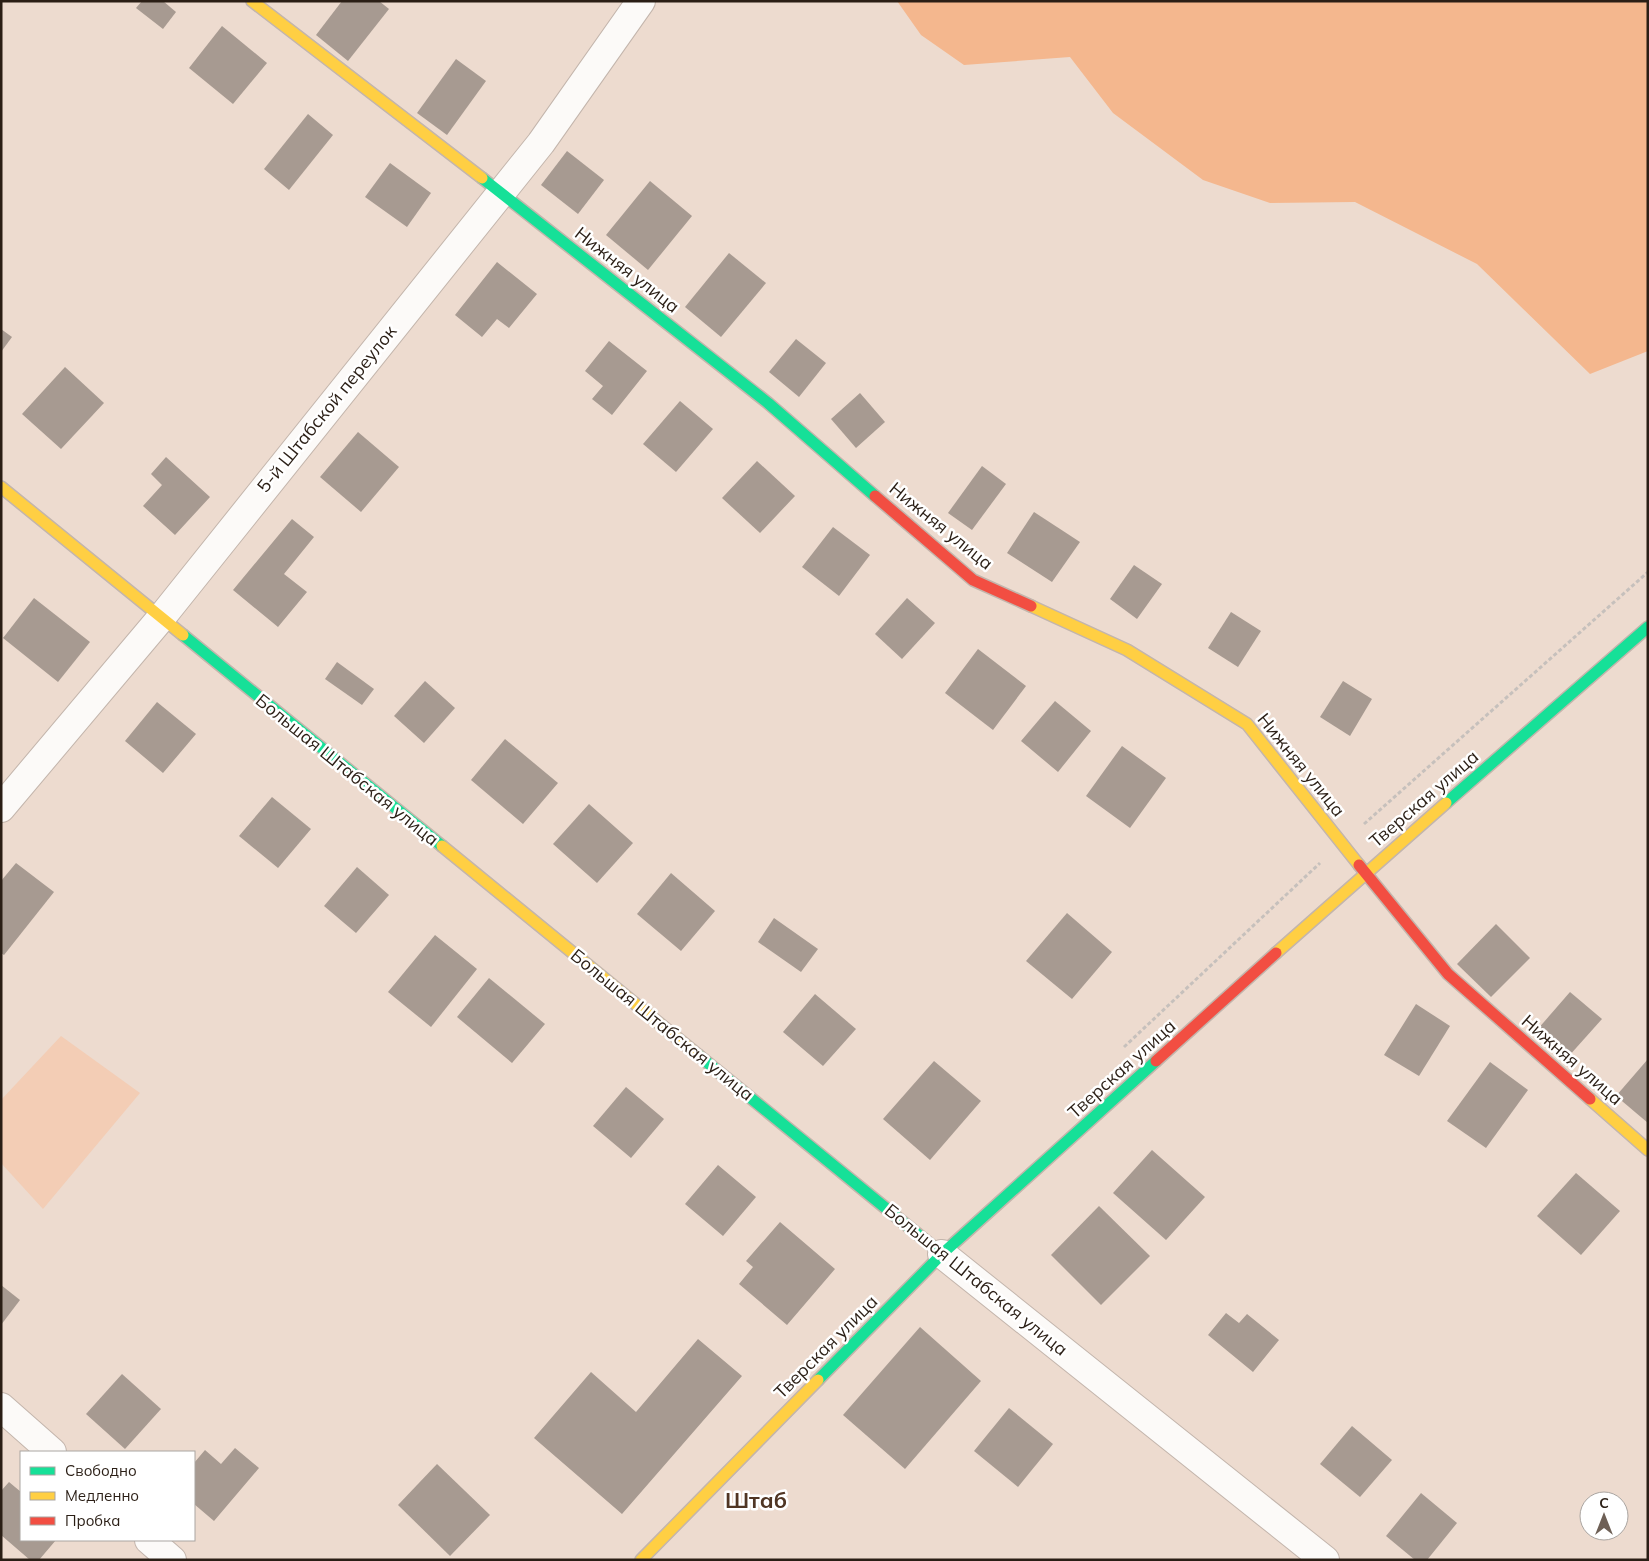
<svg xmlns="http://www.w3.org/2000/svg" width="1649" height="1561" font-family="Mulish,sans-serif">
<rect width="100%" height="100%" fill="#eddbcf"/>
<!-- green -->
<path fill="#f3cdb5" d="M61 1036 140 1093 43 1209 1 1163V1100Z"/>
<!-- water -->
<path fill="#f4b78e" d="M897 1H1648V351L1590 374 1477 264 1355 202 1270 203 1203 180 1113 113 1070 57 964 65 921 35Z"/>
<!-- building -->
<g fill="#a79a91">
<path d="M142 1H163L176 12 163 29 136 8Z"/>
<path d="M342 1H379L389 9 348 61 316 35Z"/>
<path d="M222 26 267 63 233 104 189 68Z"/>
<path d="M456 59 486 81 447 135 417 113Z"/>
<path d="M308 114 333 135 289 190 264 169Z"/>
<path d="M567 151 604 180 578 214 541 185Z"/>
<path d="M390 163 431 193 407 227 365 197Z"/>
<path d="M650 181 692 216 648 270 606 235Z"/>
<path d="M729 253 766 283 721 337 685 307Z"/>
<path d="M497 262 537 294 509 328 497 319 482 337 455 315Z"/>
<path d="M1 329 12 337 1 352Z"/>
<path d="M796 339 826 363 799 397 769 372Z"/>
<path d="M609 341 647 371 612 415 592 399 603 386 585 371Z"/>
<path d="M65 367 104 403 61 449 22 414Z"/>
<path d="M860 393 885 422 856 448 831 419Z"/>
<path d="M680 401 713 429 676 472 643 444Z"/>
<path d="M358 432 399 467 361 512 320 477Z"/>
<path d="M166 457 210 497 175 535 143 506 162 485 151 474Z"/>
<path d="M757 461 795 496 760 533 722 498Z"/>
<path d="M982 466 1006 484 972 530 948 513Z"/>
<path d="M1034 512 1080 542 1052 582 1007 553Z"/>
<path d="M292 519 314 537 284 574 307 592 278 627 233 590Z"/>
<path d="M833 527 870 555 839 596 802 567Z"/>
<path d="M1134 565 1162 584 1137 619 1110 599Z"/>
<path d="M34 598 90 642 58 682 3 638Z"/>
<path d="M907 598 935 623 902 659 875 634Z"/>
<path d="M1231 612 1261 631 1238 667 1208 648Z"/>
<path d="M978 649 1026 686 993 730 945 693Z"/>
<path d="M337 662 374 689 362 705 325 679Z"/>
<path d="M425 681 455 708 424 743 394 716Z"/>
<path d="M1343 681 1372 699 1350 736 1320 717Z"/>
<path d="M1055 701 1091 731 1058 772 1021 741Z"/>
<path d="M157 702 196 734 163 773 125 741Z"/>
<path d="M505 739 558 783 523 824 471 780Z"/>
<path d="M1122 746 1166 778 1130 828 1086 796Z"/>
<path d="M272 797 311 829 278 868 239 836Z"/>
<path d="M589 804 633 843 597 883 553 844Z"/>
<path d="M16 863 54 892 4 955 1 953V881Z"/>
<path d="M357 867 389 895 356 933 324 906Z"/>
<path d="M671 873 715 911 681 951 637 914Z"/>
<path d="M1067 913 1112 952 1072 999 1026 961Z"/>
<path d="M774 918 818 949 801 972 758 942Z"/>
<path d="M1496 924 1530 958 1491 997 1457 964Z"/>
<path d="M435 935 477 969 431 1027 388 992Z"/>
<path d="M489 978 545 1024 512 1063 457 1017Z"/>
<path d="M1570 992 1602 1019 1568 1057 1537 1030Z"/>
<path d="M815 994 856 1029 823 1066 783 1032Z"/>
<path d="M1416 1004 1450 1026 1419 1076 1384 1055Z"/>
<path d="M1648 1059V1123L1616 1096Z"/>
<path d="M934 1061 981 1101 930 1160 883 1119Z"/>
<path d="M1490 1062 1528 1090 1486 1148 1447 1121Z"/>
<path d="M626 1087 664 1119 631 1158 593 1126Z"/>
<path d="M1152 1150 1205 1197 1166 1240 1113 1193Z"/>
<path d="M718 1165 756 1197 723 1236 685 1204Z"/>
<path d="M1576 1173 1620 1211 1581 1255 1537 1216Z"/>
<path d="M1099 1206 1150 1256 1101 1305 1051 1255Z"/>
<path d="M780 1222 835 1269 787 1325 739 1284 753 1267 746 1261Z"/>
<path d="M1 1285 20 1300 1 1325Z"/>
<path d="M1226 1313 1239 1323 1247 1314 1279 1340 1253 1372 1208 1335Z"/>
<path d="M920 1327 981 1381 905 1469 843 1415Z"/>
<path d="M698 1339 742 1376 622 1514 534 1438 591 1372 636 1412Z"/>
<path d="M122 1374 161 1409 125 1449 86 1414Z"/>
<path d="M1009 1408 1053 1444 1018 1487 974 1451Z"/>
<path d="M1352 1426 1392 1460 1360 1497 1320 1464Z"/>
<path d="M235 1448 259 1468 214 1521 194 1504V1463L205 1450 221 1464Z"/>
<path d="M437 1464 490 1515 450 1556 398 1505Z"/>
<path d="M9 1482 21 1492V1540H56L39 1560H30L1 1535V1491Z"/>
<path d="M1421 1493 1457 1523 1427 1560H1415L1386 1536Z"/>
</g>
<g fill="none" stroke-linecap="round" stroke-linejoin="round">
<defs>
<g id="street">
<path d="M1 808 161 618 541 143 641 1"/>
<path d="M942 1254 1325 1560"/>
<path d="M1 1407 52 1452"/>
<path d="M149 1540 172 1560"/>
</g>
<g id="fast">
<path d="M482 178 768 403 875 496"/>
<path d="M183 635 442 846"/>
<path d="M1446 803 1648 627"/>
<path d="M698 1055 942 1254"/>
<path d="M818 1380 942 1254 1156 1061"/>
</g>
<g id="slow">
<path d="M252 1 482 178"/>
<path d="M1 487 183 635"/>
<path d="M1031 606 1127 650 1247 724 1359 865"/>
<path d="M442 846 698 1055"/>
<path d="M1276 953 1446 803"/>
<path d="M1590 1099 1648 1150"/>
<path d="M641 1560 818 1380"/>
</g>
<g id="jam">
<path d="M875 496 973 580 1031 606"/>
<path d="M1359 865 1448 974 1590 1099"/>
<path d="M1156 1061 1276 953"/>
</g>
</defs>
<!-- street casing -->
<use href="#street" stroke="#c3b5ac" stroke-width="30"/>
<!-- fast casing -->
<use href="#fast" stroke="#c3b5ac" stroke-width="14"/>
<!-- slow casing -->
<use href="#slow" stroke="#c3b5ac" stroke-width="14"/>
<!-- jam casing -->
<use href="#jam" stroke="#c3b5ac" stroke-width="14"/>
<!-- path -->
<g stroke="#c6c0bc" stroke-width="3" stroke-dasharray="4 2.5" stroke-linecap="butt">
<path d="M1364 824 1648 572"/>
<path d="M1124 1047 1320 863"/>
</g>
<!-- street -->
<use href="#street" stroke="#fcfaf8" stroke-width="28"/>
<!-- fast -->
<use href="#fast" stroke="#16e098" stroke-width="11"/>
<!-- slow -->
<use href="#slow" stroke="#ffcf43" stroke-width="11"/>
<!-- jam -->
<use href="#jam" stroke="#f24e42" stroke-width="11"/>
</g>
<g text-anchor="middle" stroke-width="5" stroke-linejoin="round" paint-order="stroke">
<!-- street labels -->
<g font-size="18" fill="#2a1e15" stroke="#fff">
<text transform="translate(627 270) rotate(38)" y="6">Нижняя улица</text>
<text transform="translate(327 409) rotate(-51)" y="6">5-й Штабской переулок</text>
<text transform="translate(941 526) rotate(39)" y="6">Нижняя улица</text>
<text transform="translate(1301 765) rotate(51)" y="6">Нижняя улица</text>
<text transform="translate(347 770) rotate(39)" y="6">Большая Штабская улица</text>
<text transform="translate(1424 799) rotate(-41)" y="6">Тверская улица</text>
<text transform="translate(662 1025) rotate(39)" y="6">Большая Штабская улица</text>
<text transform="translate(1572 1060) rotate(41)" y="6">Нижняя улица</text>
<text transform="translate(1122 1069) rotate(-42)" y="6">Тверская улица</text>
<text transform="translate(976 1280) rotate(39)" y="6">Большая Штабская улица</text>
<text transform="translate(826 1347) rotate(-45)" y="6">Тверская улица</text>
</g>
<!-- district labels -->
<g font-size="22" font-weight="bold" fill="#503523" stroke="#fff">
<text x="756" y="1508">Штаб</text>
</g>
</g>
<!-- border -->
<rect width="1649" height="1561" fill="none" stroke="#2a1e15" stroke-width="5"/>
<!-- legend -->
<rect x="20" y="1451" width="175" height="90" fill="#ffffff" stroke="#aaa5a1"/>
<rect x="30" y="1467" width="25" height="8" fill="#16e098" stroke="#aaa5a1"/>
<text x="65" y="1476" font-size="15" fill="#2a1e15">Свободно</text>
<rect x="30" y="1492" width="25" height="8" fill="#ffcf43" stroke="#aaa5a1"/>
<text x="65" y="1501" font-size="15" fill="#2a1e15">Медленно</text>
<rect x="30" y="1517" width="25" height="8" fill="#f24e42" stroke="#aaa5a1"/>
<text x="65" y="1526" font-size="15" fill="#2a1e15">Пробка</text>
<!-- north arrow -->
<g transform="translate(1604 1516)"><circle r="24" fill="#ffffff" stroke="#aaa5a1"/>
<path d="M0-4L9 19L0 12L-9 19Z" fill="#6e6056"/>
<text y="-8" font-size="14" font-weight="bold" text-anchor="middle" fill="#2a1e15">С</text>
</g>
</svg>
